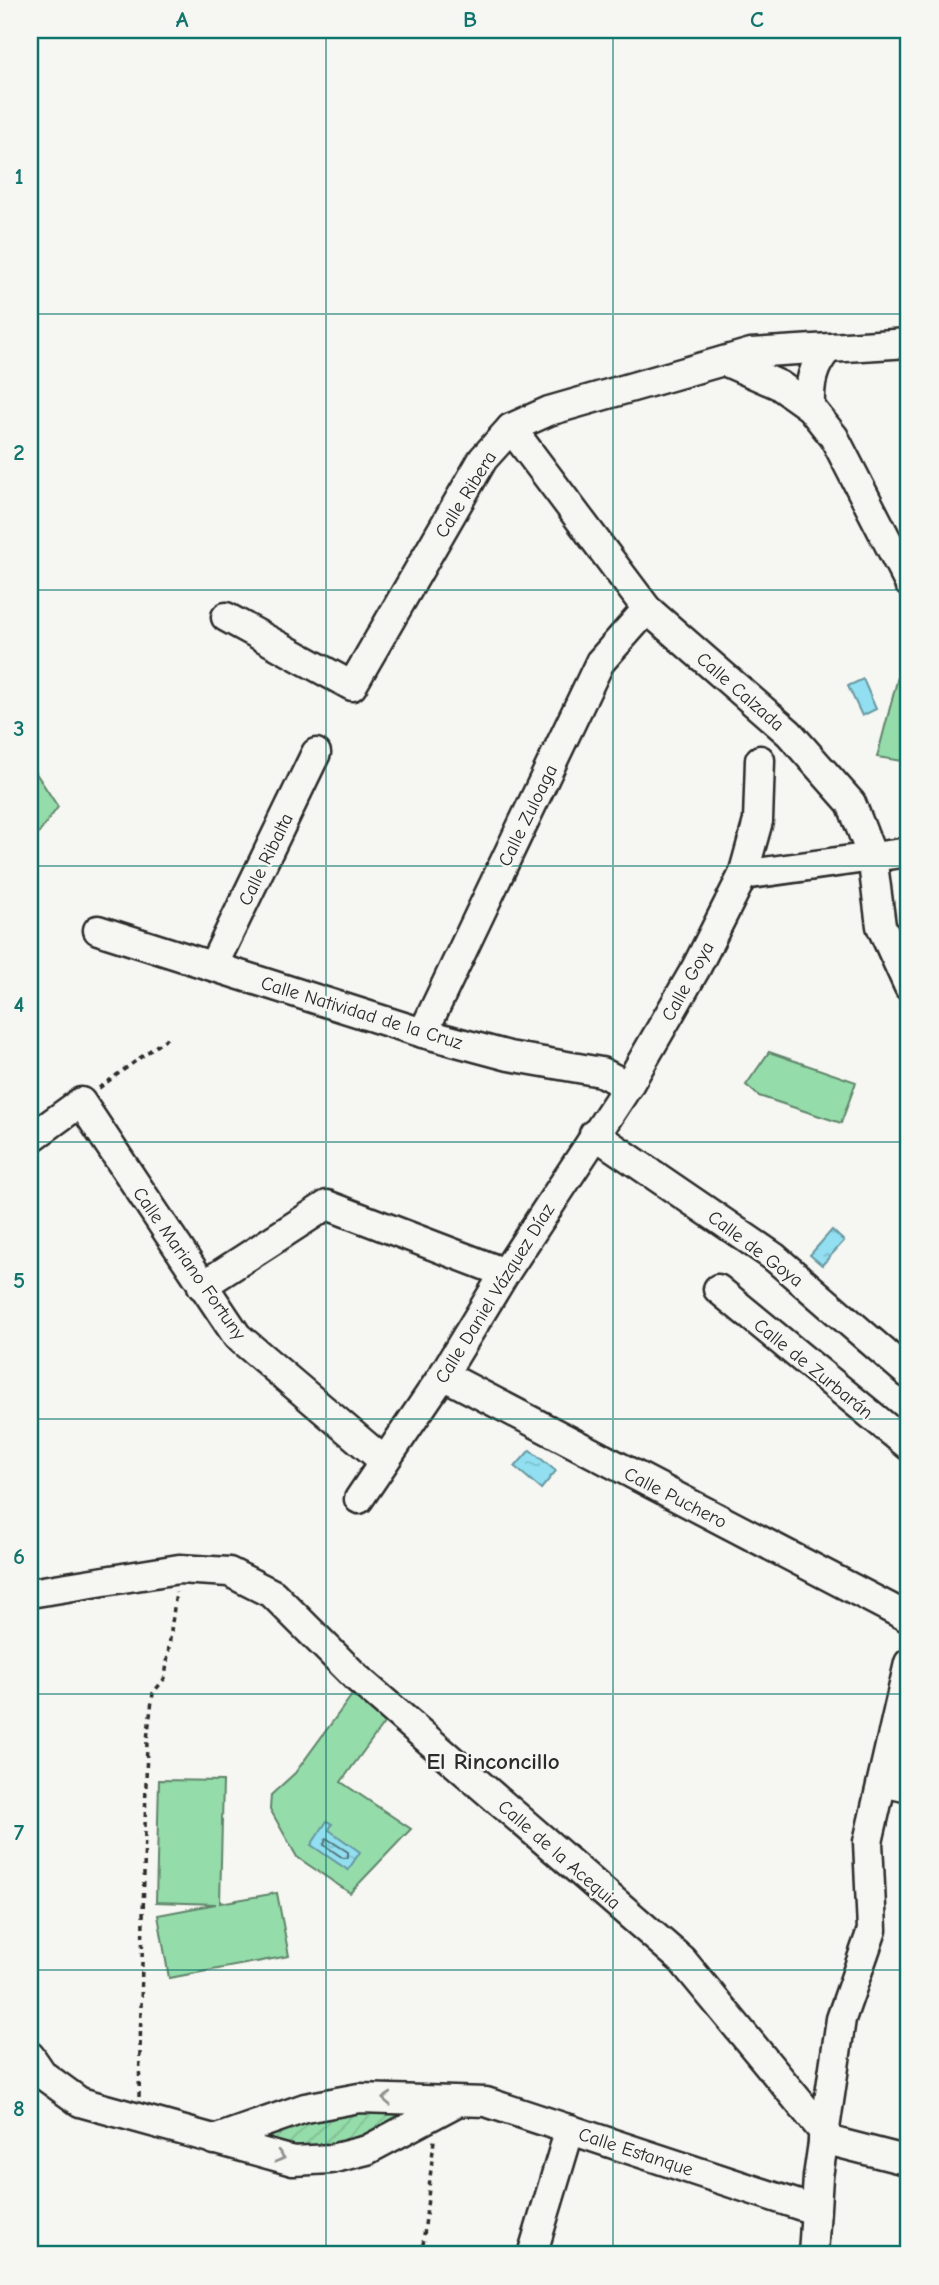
<svg xmlns="http://www.w3.org/2000/svg" width="939" height="2285" font-family="'Comic Neue',sans-serif">
<defs>
<pattern id="garden-furrows" width="10" height="10" patternUnits="userSpaceOnUse" patternTransform="scale(1.75)"><rect width="10" height="10" fill="#94dcaa"/><path d="M-1 1l2-2M0 10L10 0M9 11l2-2" fill="none" stroke="#80bd92"/></pattern>
<pattern id="water-ripples" width="26" height="14" patternUnits="userSpaceOnUse" patternTransform="scale(1.75)"><rect width="26" height="14" fill="#91dff0"/><path d="M2 4q2-2 4 0t4 0M15 11q2-2 4 0t4 0" fill="none" stroke="#7dc0ce"/></pattern>
</defs>
<rect width="100%" height="100%" fill="#f6f6f2"/>
<filter id="ink" filterUnits="userSpaceOnUse"><feTurbulence type="fractalNoise" baseFrequency=".0143" numOctaves="2"/><feDisplacementMap in="SourceGraphic" scale="14" xChannelSelector="R" yChannelSelector="G"/><feConvolveMatrix kernelMatrix="1 2 1 2 8 2 1 2 1" color-interpolation-filters="sRGB"/></filter>
<g filter="url(#ink)">
<!-- grass -->
<g fill="#94dcaa" stroke="#60846a" stroke-width="2">
<path d="M903 658 909 659V762L877 757Z"/>
<path d="M30 764 58 807 30 845Z"/>
<path d="M769 1052 856 1082 841 1123 759 1096 746 1085Z"/>
<path d="M355 1691 387 1719 341 1782 411 1829 350 1893 297 1857 270 1809 271 1795 295 1773Z"/>
<path d="M159 1780 223 1781 220 1903 277 1893 289 1956 169 1978 158 1915 216 1904 156 1902Z"/>
</g>
<!-- garden -->
<path fill="url(#garden-furrows)" stroke="#60846a" stroke-width="2" d="M351 2107 411 2111C358 2145 321 2151 259 2142L256 2133Z"/>
<!-- water -->
<g fill="url(#water-ripples)" stroke="#6897a1" stroke-width="2">
<path d="M863 679 876 709 862 716 848 686Z"/>
<path d="M832 1230 844 1241 822 1265 810 1255Z"/>
<path d="M530 1450 556 1471 541 1489 515 1467Z"/>
<path d="M327 1821 332 1824 329 1830 360 1852 348 1870 311 1845Z"/>
</g>
<g fill="none" stroke-linecap="round" stroke-linejoin="round">
<!-- shore -->
<path stroke="#54737a" stroke-width="2" d="M326 1838 348 1852V1858H343L324 1845Z"/>
<defs>
<g id="minor">
<path d="M724 361 779 385 810 407 834 437 909 583"/>
<path d="M810 407C809 385 812 366 828 349"/>
<path d="M511 428 647 609 789 733 851 803 872 856 881 926 909 987"/>
<path d="M226 617 352 686 483 459 511 428 549 411 751 353 909 343"/>
<path d="M743 875 758 821 760 760"/>
<path d="M98 930 423 1033 509 1056 601 1072 628 1086"/>
<path d="M213 966 316 753"/>
<path d="M423 1033 600 662 647 609"/>
<path d="M594 1134 774 1257 909 1374"/>
<path d="M30 1139 81 1102 237 1336 384 1461"/>
<path d="M202 1286 327 1205 505 1273"/>
<path d="M718 1289 909 1446"/>
<path d="M443 1375 909 1618"/>
<path d="M359 1499 443 1375 505 1273 628 1086 696 968 743 875 909 852"/>
<path d="M30 1593 179 1569 229 1572 273 1594 357 1678 682 1960 824 2132"/>
<path d="M883 1782 909 1788"/>
<path d="M30 2056 43 2075 80 2102 293 2161 331 2159 367 2150 455 2103"/>
<path d="M823 2139 909 2161"/>
<path d="M214 2140 305 2108 359 2098 486 2102 814 2210"/>
<path d="M532 2255 570 2129"/>
<path d="M813 2255 818 2177 841 2019 872 1930 868 1842 909 1663"/>
</g>
</defs>
<!-- minor casing -->
<use href="#minor" stroke="#2b2b2b" stroke-width="33"/>
<!-- path -->
<g stroke="#2b2b2b" stroke-width="3.5" stroke-dasharray="5 5" stroke-linecap="butt">
<path d="M99 1088 167 1038"/>
<path d="M139 2097 147 1739 153 1693 165 1678 176 1592"/>
<path d="M422 2255 434 2140"/>
</g>
<!-- minor -->
<use href="#minor" stroke="#f6f6f2" stroke-width="28"/>
</g>
<!-- one-way arrows -->
<defs><path id="oneway-chevron" d="M-2-3.5L2.5 0L-2 3.5" fill="none" stroke-width="1.6" stroke-linecap="round" stroke-linejoin="round" transform="scale(1.75)"/></defs>
<g stroke="#90908e">
<use href="#oneway-chevron" transform="translate(387 2099) rotate(-177)"/>
<use href="#oneway-chevron" transform="translate(280 2157) rotate(14)"/>
</g>
</g>
<!-- grid -->
<path fill="none" stroke="#0f766e" stroke-width="2" stroke-opacity="0.55" d="M326 30V2255M613 30V2255M30 314H909M30 590H909M30 866H909M30 1142H909M30 1419H909M30 1694H909M30 1970H909"/>
<g text-anchor="middle" stroke-width="5" stroke-linejoin="round" paint-order="stroke">
<!-- street labels -->
<g font-size="19" fill="#2b2b2b" stroke="#f6f6f2">
<text transform="translate(465 494) rotate(-58)" y="7">Calle Ribera</text>
<text transform="translate(741 691) rotate(41)" y="7">Calle Calzada</text>
<text transform="translate(527 815) rotate(-64)" y="7">Calle Zuloaga</text>
<text transform="translate(265 859) rotate(-64)" y="7">Calle Ribalta</text>
<text transform="translate(687 981) rotate(-61)" y="7">Calle Goya</text>
<text transform="translate(362 1012) rotate(17)" y="7">Calle Natividad de la Cruz</text>
<text transform="translate(756 1248) rotate(37)" y="7">Calle de Goya</text>
<text transform="translate(190 1263) rotate(55)" y="7">Calle Mariano Fortuny</text>
<text transform="translate(494 1293) rotate(-58)" y="7">Calle Daniel Vázquez Díaz</text>
<text transform="translate(814 1368) rotate(39)" y="7">Calle de Zurbarán</text>
<text transform="translate(676 1497) rotate(27)" y="7">Calle Puchero</text>
<text transform="translate(560 1854) rotate(41)" y="7">Calle de la Acequia</text>
<text transform="translate(636 2151) rotate(18)" y="7">Calle Estanque</text>
</g>
<!-- quarter labels -->
<g font-size="23" font-weight="bold" fill="#2b2b2b" stroke="#f6f6f2">
<text x="493" y="1769">El Rinconcillo</text>
</g>
</g>
<!-- margin -->
<rect width="939" height="2285" fill="none" stroke="#f6f6f2" stroke-width="77"/>
<rect x="38" y="38" width="862" height="2208" fill="none" stroke="#0f766e" stroke-width="2.5"/>
<g font-size="23" text-anchor="middle" font-weight="bold" fill="#0f766e">
<text x="182" y="27">A</text>
<text x="470" y="27">B</text>
<text x="757" y="27">C</text>
<text x="19" y="184">1</text>
<text x="19" y="460">2</text>
<text x="19" y="736">3</text>
<text x="19" y="1012">4</text>
<text x="19" y="1288">5</text>
<text x="19" y="1564">6</text>
<text x="19" y="1840">7</text>
<text x="19" y="2116">8</text>
</g>
</svg>
